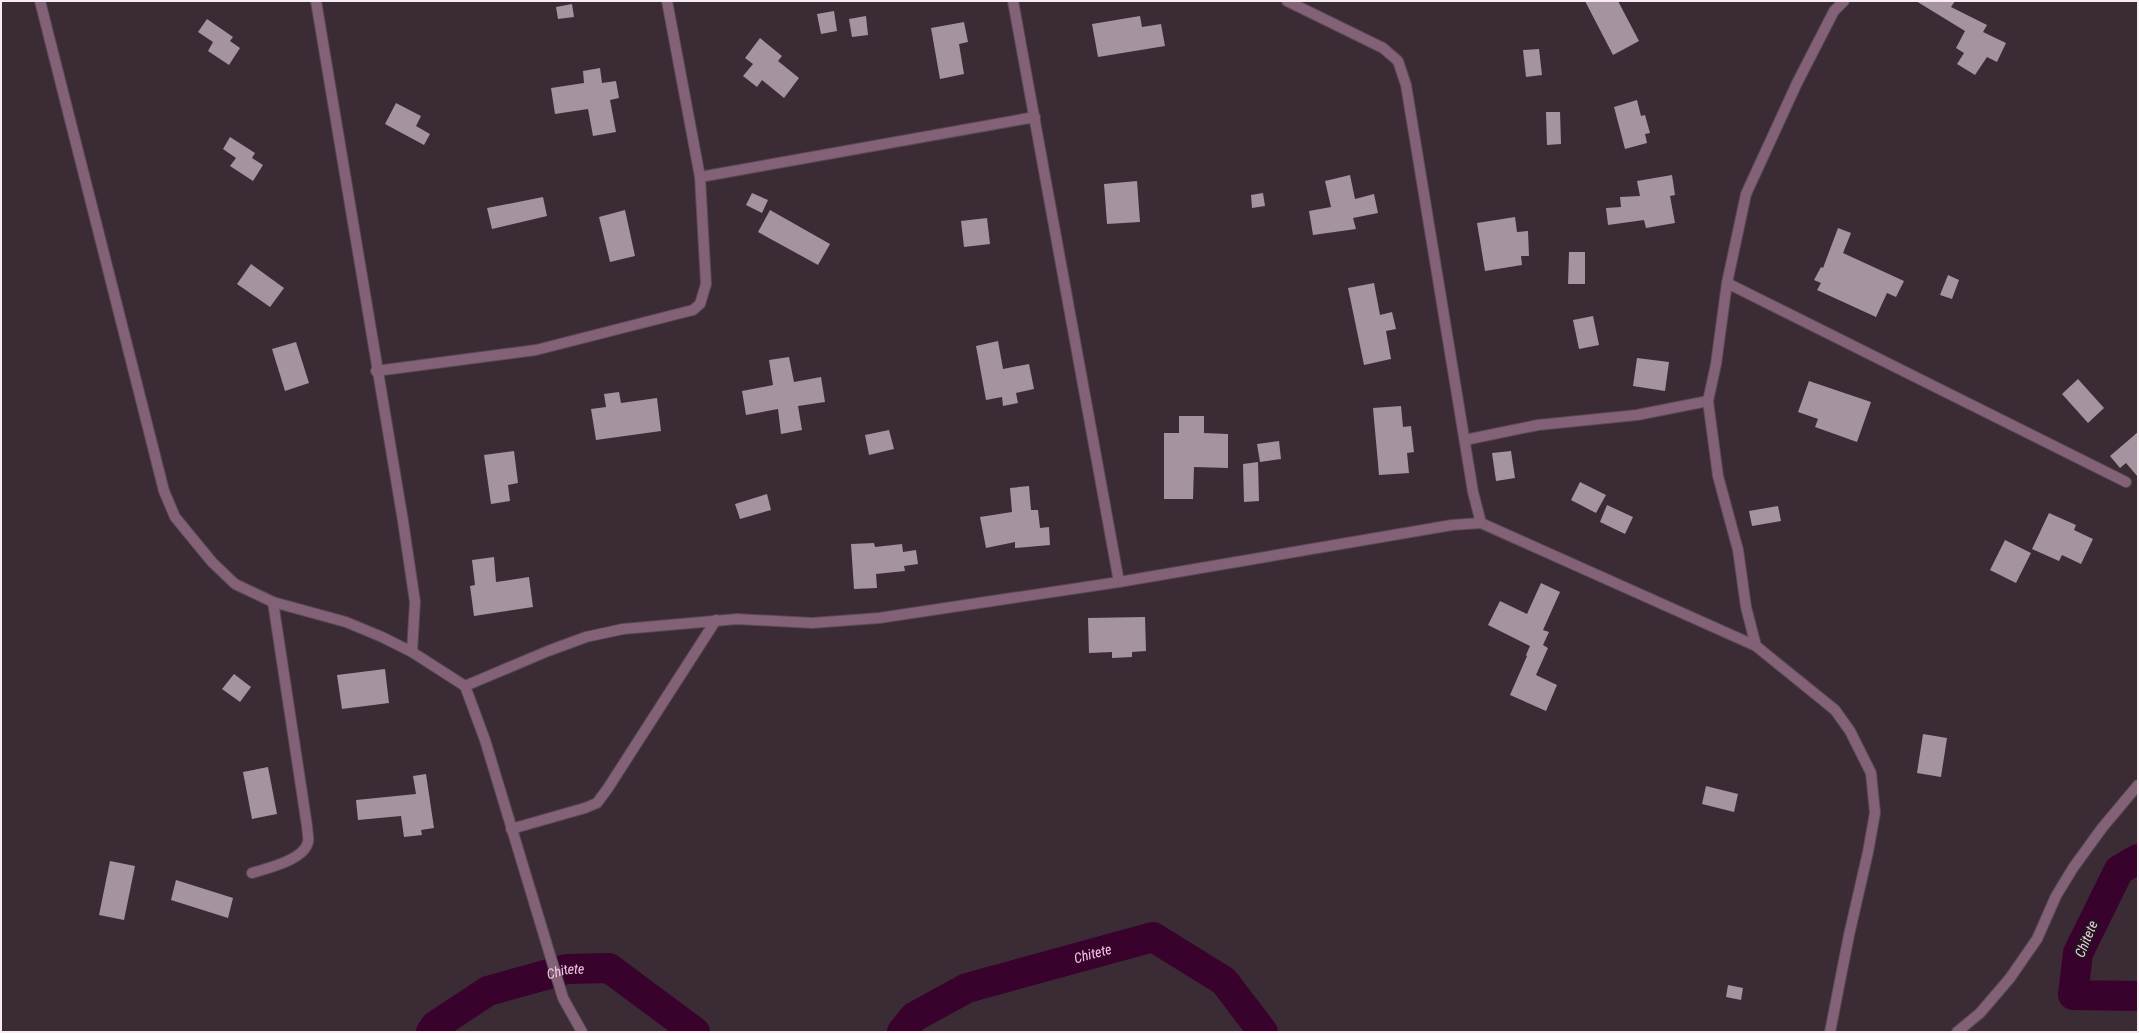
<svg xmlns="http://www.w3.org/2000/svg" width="2139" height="1033" font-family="'Roboto Condensed',sans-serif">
<rect width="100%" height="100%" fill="#3a2b35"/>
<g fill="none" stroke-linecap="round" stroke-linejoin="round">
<!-- river -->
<g stroke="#38022c" stroke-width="30">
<path d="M2138 859 2119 870 2078 953 2073 995 2138 996"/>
<path id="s1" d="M431 1032 435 1026 488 991 567 969 609 968 695 1032"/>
<path id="s2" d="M902 1032 914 1017 967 988 1153 937 1224 981 1263 1032"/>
</g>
</g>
<!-- building -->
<g fill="#a5949f">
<path d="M1585 1H1618L1639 41 1613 55Z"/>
<path d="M1916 1H1955L1951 7 1987 25 1983 32 2006 43 1997 62 1987 57 1975 75 1957 64 1964 53 1956 48 1965 31Z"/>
<path d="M572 4 574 17 558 19 556 7Z"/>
<path d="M834 11 837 31 821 34 817 14Z"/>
<path d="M866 16 868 35 852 37 849 19Z"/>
<path d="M1140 16 1142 27 1161 24 1165 46 1098 57 1092 24Z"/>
<path d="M207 19 233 37 230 41 240 48 229 65 208 51 213 42 198 32Z"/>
<path d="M964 22 968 42 959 44 964 74 940 79 931 28Z"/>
<path d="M760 38 782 56 778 61 799 78 784 98 762 80 757 87 743 76 753 64 745 58Z"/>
<path d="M1539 49 1542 75 1526 77 1523 50Z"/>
<path d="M600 68 602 83 616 81 619 98 610 100 616 132 593 136 588 109 555 114 551 88 584 83 583 71Z"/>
<path d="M1637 100 1641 116 1645 115 1650 133 1645 134 1647 143 1625 149 1614 107Z"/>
<path d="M396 103 421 116 416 126 430 134 424 145 385 124Z"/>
<path d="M1546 112H1560L1561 144 1547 145Z"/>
<path d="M230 137 255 153 252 158 263 165 253 181 230 166 236 158 223 149Z"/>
<path d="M1350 175 1355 199 1374 194 1378 213 1353 218 1356 229 1313 235 1309 211 1331 207 1325 181Z"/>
<path d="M1672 175 1675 195 1670 196 1675 223 1646 228 1644 220 1608 225 1606 208 1621 207 1620 197 1640 196 1637 181Z"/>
<path d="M1137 181 1140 222 1107 224 1104 184Z"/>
<path d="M752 193 768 200 762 213 746 205Z"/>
<path d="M1263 193 1265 206 1252 208 1251 195Z"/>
<path d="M543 197 547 216 492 229 487 208Z"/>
<path d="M625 210 635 256 610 262 599 217Z"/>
<path d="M770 210 830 244 818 265 758 232Z"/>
<path d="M1515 217 1517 232 1528 231 1529 256H1521L1522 265 1485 271 1477 223Z"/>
<path d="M987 218 990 244 964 247 961 221Z"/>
<path d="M1838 228 1851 233 1843 253 1904 281 1896 297 1887 293 1876 317 1817 290 1821 283 1814 280 1821 267 1823 268Z"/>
<path d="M1569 252H1585V284H1568Z"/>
<path d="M251 264 284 288 270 307 237 284Z"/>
<path d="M1948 275 1959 280 1952 299 1940 295Z"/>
<path d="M1374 283 1380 315 1392 312 1396 329 1386 331 1391 359 1364 365 1348 288Z"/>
<path d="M1593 316 1599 345 1579 349 1573 320Z"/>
<path d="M998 341 1003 369 1029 364 1034 389 1016 393 1018 403 1003 406 1002 397 986 400 976 346Z"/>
<path d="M296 342 309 383 285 391 272 349Z"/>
<path d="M789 357 794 382 821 377 825 402 798 406 802 430 781 434 778 409 746 415 742 391 773 385 769 360Z"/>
<path d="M1637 358 1669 362 1665 391 1633 386Z"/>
<path d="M2078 379 2104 408 2088 423 2062 394Z"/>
<path d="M1809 381 1871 402 1857 442 1815 427 1818 419 1798 412Z"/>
<path d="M619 392 621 403 657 398 661 431 596 440 591 409 606 407 604 394Z"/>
<path d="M1401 406 1403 427 1411 426 1414 452 1407 453 1409 473 1379 475 1373 408Z"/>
<path d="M1179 416H1204V433L1228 434V468L1194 467 1193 499H1164V433H1179Z"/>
<path d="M889 430 894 449 869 455 865 435Z"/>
<path d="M2138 432V477L2126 463 2120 468 2110 456Z"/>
<path d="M1279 441 1281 459 1260 462 1257 444Z"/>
<path d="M514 451 518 483 508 485 510 501 491 504 484 455Z"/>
<path d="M1511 451 1515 478 1496 481 1492 453Z"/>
<path d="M1258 462 1259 501 1244 502 1243 464Z"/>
<path d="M1580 482 1606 495 1596 513 1571 500Z"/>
<path d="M1029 486 1031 510H1038L1040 528 1049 527 1050 545 1015 548V542L986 548 980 517 1012 512 1010 488Z"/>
<path d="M767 494 771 510 740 519 735 504Z"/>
<path d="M1607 505 1633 517 1625 534 1600 522Z"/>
<path d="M1778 506 1781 521 1752 526 1749 511Z"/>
<path d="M2049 513 2076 525 2074 530 2093 539 2081 564 2062 555 2059 561 2032 549Z"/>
<path d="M2005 540 2031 553 2016 583 1990 570Z"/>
<path d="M874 543 875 547 902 544 903 552 916 550 918 564 904 566 905 571 876 574 877 588 854 589 851 544Z"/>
<path d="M494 557 496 582 529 577 533 607 474 616 470 586 475 585 472 560Z"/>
<path d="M1541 583 1560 592 1543 630 1549 632 1543 645 1548 648 1536 675 1557 685 1546 711 1510 695 1527 656 1526 655 1530 646 1488 625 1500 601 1527 614Z"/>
<path d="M1145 617 1146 651 1132 652V657L1112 658V652L1089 653 1088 618Z"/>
<path d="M385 669 389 703 342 709 337 675Z"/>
<path d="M234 674 251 687 240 702 222 689Z"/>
<path d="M1923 734 1947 738 1941 777 1917 773Z"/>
<path d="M268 767 277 814 252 819 243 772Z"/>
<path d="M426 774 434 828 421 830 422 835 404 837 401 816 358 820 356 800 416 794 413 776Z"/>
<path d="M1706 786 1738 794 1734 812 1702 804Z"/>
<path d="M110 861 135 866 124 920 99 915Z"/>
<path d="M176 880 233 898 228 918 171 900Z"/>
<path d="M1728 985 1743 988 1741 1000 1726 997Z"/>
</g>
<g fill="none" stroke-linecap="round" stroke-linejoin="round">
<defs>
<g id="street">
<path d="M40 1 164 491 175 517 212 562 235 584 273 602 346 622 382 637 412 652 415 602 403 521 316 1"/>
<path d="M1013 1 1119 582"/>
<path d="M700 177 1035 117"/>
<path d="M1727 283 2126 482"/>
<path d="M376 371 536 350 693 310 700 304 706 284 700 177 667 1"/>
<path d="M1465 440 1538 425 1637 415 1708 401"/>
<path d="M1481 523 1756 646 1835 710 1850 731 1871 773 1875 813 1868 852 1849 935 1830 1032"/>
<path d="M1756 646 1746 607 1738 550 1718 476 1708 401 1716 364 1727 283 1746 194 1797 83 1834 11 1844 1"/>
<path d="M412 652 465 686 485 740 563 998 582 1032"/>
<path d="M465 686 548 651 586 637 623 629 737 619 812 623 879 618 1119 582 1452 525 1481 523 1473 492 1406 85 1398 61 1383 48 1287 1"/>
<path d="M511 829 585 808 597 803 608 788 716 620"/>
<path d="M252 873C268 868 304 860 308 842 309 837 307 831 307 826L273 602"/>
<path d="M1957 1032 1980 1013 2010 978 2037 939 2056 896 2073 868 2102 828 2138 785"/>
</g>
</defs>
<!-- street casing -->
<use href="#street" stroke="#584a53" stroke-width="12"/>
<!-- street -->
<use href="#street" stroke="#836177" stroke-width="10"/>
</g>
<g text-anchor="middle" stroke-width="4" stroke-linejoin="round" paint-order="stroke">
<!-- water labels -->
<g font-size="14" font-style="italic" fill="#f4c9e5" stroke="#1d161a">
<text transform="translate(2086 939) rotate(-68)" y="5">Chitete</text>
<text dy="5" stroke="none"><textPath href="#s2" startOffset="210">Chitete</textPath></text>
<text dy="5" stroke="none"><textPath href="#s1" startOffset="151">Chitete</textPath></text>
</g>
</g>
<!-- border -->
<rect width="2139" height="1033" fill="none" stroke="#f6ecf2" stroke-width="4"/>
</svg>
